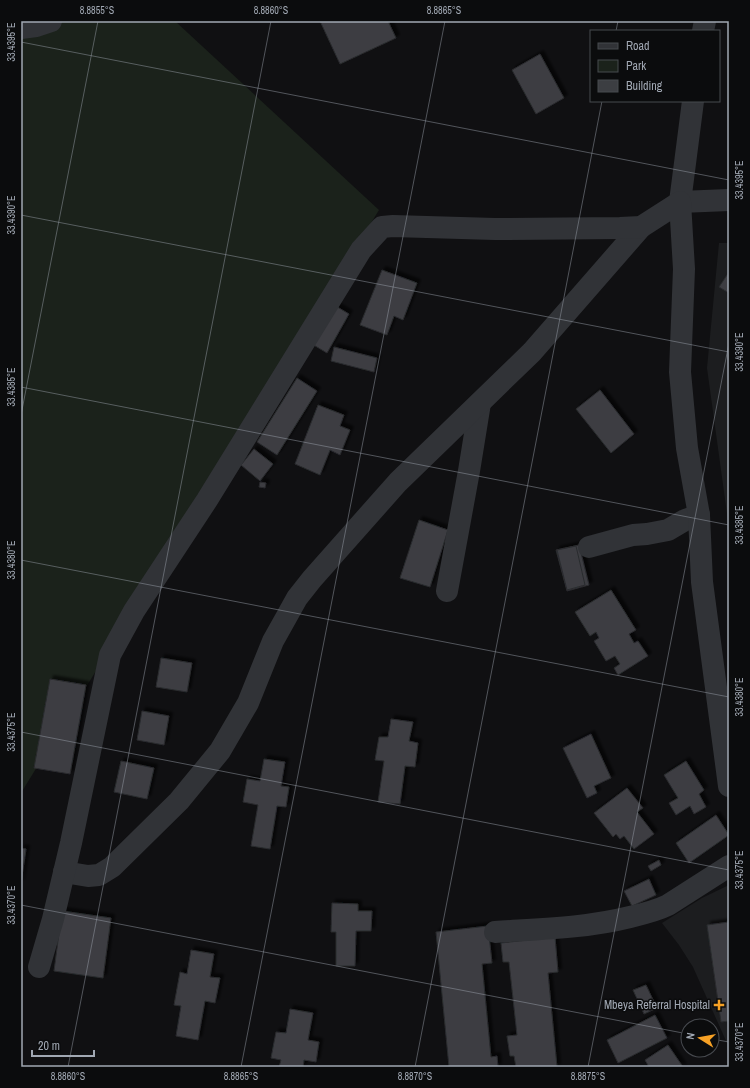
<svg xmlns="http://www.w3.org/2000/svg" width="750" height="1088" font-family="'Archivo Narrow',sans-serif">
<defs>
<filter id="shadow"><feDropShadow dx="3.5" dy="-3.5" stdDeviation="1" flood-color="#0009"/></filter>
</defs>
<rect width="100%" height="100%" fill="#101012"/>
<!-- built -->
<g fill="#1c1d1f">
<path d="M719 243H729V528L707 368Z"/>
<path d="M729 885V1067L727 1043 693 967 679 945 662 923 702 898Z"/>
</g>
<!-- green -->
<path fill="#1b221b" d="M21 21H175L379 210 21 793Z"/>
<!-- building -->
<g fill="#3c3e42" stroke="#2a2b2e" filter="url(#shadow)">
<path d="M320 21H388L396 38 340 64Z"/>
<path d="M540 54 564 98 536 114 512 70Z"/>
<path d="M382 270 417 283 403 320 394 316 387 335 360 325Z"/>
<path d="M729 272V293L719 287Z"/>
<path d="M334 305 349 314 327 353 312 344Z"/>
<path d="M334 347 377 358 374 372 331 361Z"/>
<path d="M297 378 317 391 277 455 257 442Z"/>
<path d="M600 390 634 434 611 453 576 409Z"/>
<path d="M318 405 344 415 340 426 350 430 340 455 330 450 320 475 295 464Z"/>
<path d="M254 449 273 464 260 481 241 465Z"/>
<path d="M260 482 266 483 265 488 259 487Z"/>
<path d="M419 520 448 530 430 587 400 578Z"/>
<path d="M579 545 589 585 567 591 556 550Z"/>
<path d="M576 546 585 585 567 590 557 550Z"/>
<path d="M611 590 636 630 629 634 634 643 638 641 648 656 618 675 614 668 620 664 615 656 606 661 594 641 599 638 596 632 590 636 575 612Z"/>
<path d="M161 658 192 663 187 692 156 687Z"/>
<path d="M50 679 86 685 70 774 34 768Z"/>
<path d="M142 711 169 716 164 745 137 740Z"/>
<path d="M391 719 413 722 409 741 418 743 415 767 405 766 400 804 378 802 384 761 375 760 379 737H388Z"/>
<path d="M591 734 611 778 594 786 597 793 587 798 563 748Z"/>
<path d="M264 759 285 762 281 786 289 787 286 807 277 806 270 849 251 846 258 805 243 802 247 779 260 781Z"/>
<path d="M121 761 154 768 147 799 114 792Z"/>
<path d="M686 761 704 790 699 794 706 807 694 814 690 806 676 815 669 803 678 798 664 775Z"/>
<path d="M627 788 643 808 637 812 654 834 634 849 624 836 620 839 616 834 613 837 594 813Z"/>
<path d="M716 815 729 835 689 863 676 843Z"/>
<path d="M21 848 26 849 21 883Z"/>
<path d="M659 860 661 865 651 871 648 866Z"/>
<path d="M649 879 656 895 632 906 624 891Z"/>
<path d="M332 903 358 904V911H372L371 931H356L355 966H336V932H331Z"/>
<path d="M62 911 111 918 103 978 54 971Z"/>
<path d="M729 922V1021L721 1022 707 925Z"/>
<path d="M488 926 492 963 482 964 491 1057 497 1056 498 1067H449L436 932Z"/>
<path d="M555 937 558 972 548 973 557 1067H516L514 1056H510L507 1036 517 1035 509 962H503L501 943Z"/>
<path d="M191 950 214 954 210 977 220 978 215 1003 205 1001 198 1040 176 1036 181 1006 174 1005 180 972 187 974Z"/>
<path d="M646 985 657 1008 644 1014 633 990Z"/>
<path d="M290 1009 313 1013 308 1040 319 1042 316 1062 304 1060 303 1067H279L281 1060 271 1058 276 1032 286 1033Z"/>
<path d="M655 1015 667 1038 618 1063 607 1040Z"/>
<path d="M668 1045 683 1067H649L645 1060Z"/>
</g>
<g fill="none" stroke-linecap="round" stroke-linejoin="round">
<!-- minor -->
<g stroke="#313337" stroke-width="22">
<path d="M21 28 36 26 51 21"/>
<path d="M703 31 705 21"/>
<path d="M693 101 680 202 729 200"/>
<path d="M589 547 633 535 647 534 668 530 685 520 699 515"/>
<path d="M447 591 469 471 480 403"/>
<path d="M64 872 88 876 99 875 112 867 179 801 220 751 248 703 273 641 287 616 297 598 312 579 398 482 532 352 641 227"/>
<path d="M495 932C540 929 586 928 630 917 643 914 656 911 668 905L729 866"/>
<path d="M39 967 53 919 71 843 110 655 134 611 207 500 361 250 382 227 393 226 495 229 620 228 641 227 680 202 684 269 680 372 687 448 699 515 702 582 729 786"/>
</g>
</g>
<!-- ticks -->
<path fill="none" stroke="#a1a8b3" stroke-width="1" stroke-opacity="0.45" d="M616 31 618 21M21 42 729 180M21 215 729 352M21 387 729 525M21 415 98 21M21 560 729 697M21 732 729 870M21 905 688 1034M712 1039 729 1042M68 1067 271 21M241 1067 445 21M415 1067 602 101M588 1067 729 343"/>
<!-- markers -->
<path fill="#f6a125" stroke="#0b0c0d" stroke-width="1.5" d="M717 999h4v4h4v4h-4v4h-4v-4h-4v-4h4z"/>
<g text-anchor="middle" stroke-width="3" stroke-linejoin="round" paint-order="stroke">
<!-- poi labels -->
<g font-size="12" fill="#a1a8b3" stroke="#0b0c0d" text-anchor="end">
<text x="710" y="1009">Mbeya Referral Hospital</text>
</g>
</g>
<!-- border -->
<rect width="750" height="1088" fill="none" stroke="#0b0c0d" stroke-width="44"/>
<!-- legend -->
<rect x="590" y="30" width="130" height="72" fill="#0b0c0d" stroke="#474a4f"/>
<rect x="598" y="43" width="20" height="6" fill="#313337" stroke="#474a4f"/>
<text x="626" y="50" font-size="12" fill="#a1a8b3">Road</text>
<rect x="598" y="60" width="20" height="12" fill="#1b221b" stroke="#474a4f"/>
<text x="626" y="70" font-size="12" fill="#a1a8b3">Park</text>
<rect x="598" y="80" width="20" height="12" fill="#3c3e42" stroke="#474a4f"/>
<text x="626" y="90" font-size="12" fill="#a1a8b3">Building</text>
<!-- north arrow -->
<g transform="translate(700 1038) rotate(281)"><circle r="19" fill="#0b0c0d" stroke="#474a4f"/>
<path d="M0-3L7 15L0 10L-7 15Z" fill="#f6a125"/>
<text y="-6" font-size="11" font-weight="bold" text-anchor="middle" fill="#a1a8b3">N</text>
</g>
<!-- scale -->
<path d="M32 1050v6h62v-6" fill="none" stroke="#a1a8b3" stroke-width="2"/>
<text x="38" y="1050" font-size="12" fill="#a1a8b3" stroke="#0b0c0d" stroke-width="3" paint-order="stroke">20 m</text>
<rect x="22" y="22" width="706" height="1044" fill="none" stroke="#a1a8b3" stroke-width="1.5"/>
<g font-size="10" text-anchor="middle" fill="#a1a8b3">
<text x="97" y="14">8.8855°S</text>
<text x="271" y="14">8.8860°S</text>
<text x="444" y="14">8.8865°S</text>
<text transform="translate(11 42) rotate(-90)" y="4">33.4395°E</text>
<text transform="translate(739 180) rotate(-90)" y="4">33.4395°E</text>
<text transform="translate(11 215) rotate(-90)" y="4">33.4390°E</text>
<text transform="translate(739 352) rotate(-90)" y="4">33.4390°E</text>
<text transform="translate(11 387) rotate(-90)" y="4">33.4385°E</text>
<text transform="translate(739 525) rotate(-90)" y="4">33.4385°E</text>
<text transform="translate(11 560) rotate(-90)" y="4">33.4380°E</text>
<text transform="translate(739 697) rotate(-90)" y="4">33.4380°E</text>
<text transform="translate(11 732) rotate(-90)" y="4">33.4375°E</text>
<text transform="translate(739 870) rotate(-90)" y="4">33.4375°E</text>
<text transform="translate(11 905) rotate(-90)" y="4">33.4370°E</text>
<text transform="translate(739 1042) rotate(-90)" y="4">33.4370°E</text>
<text x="68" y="1080">8.8860°S</text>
<text x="241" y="1080">8.8865°S</text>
<text x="415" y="1080">8.8870°S</text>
<text x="588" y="1080">8.8875°S</text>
</g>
</svg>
